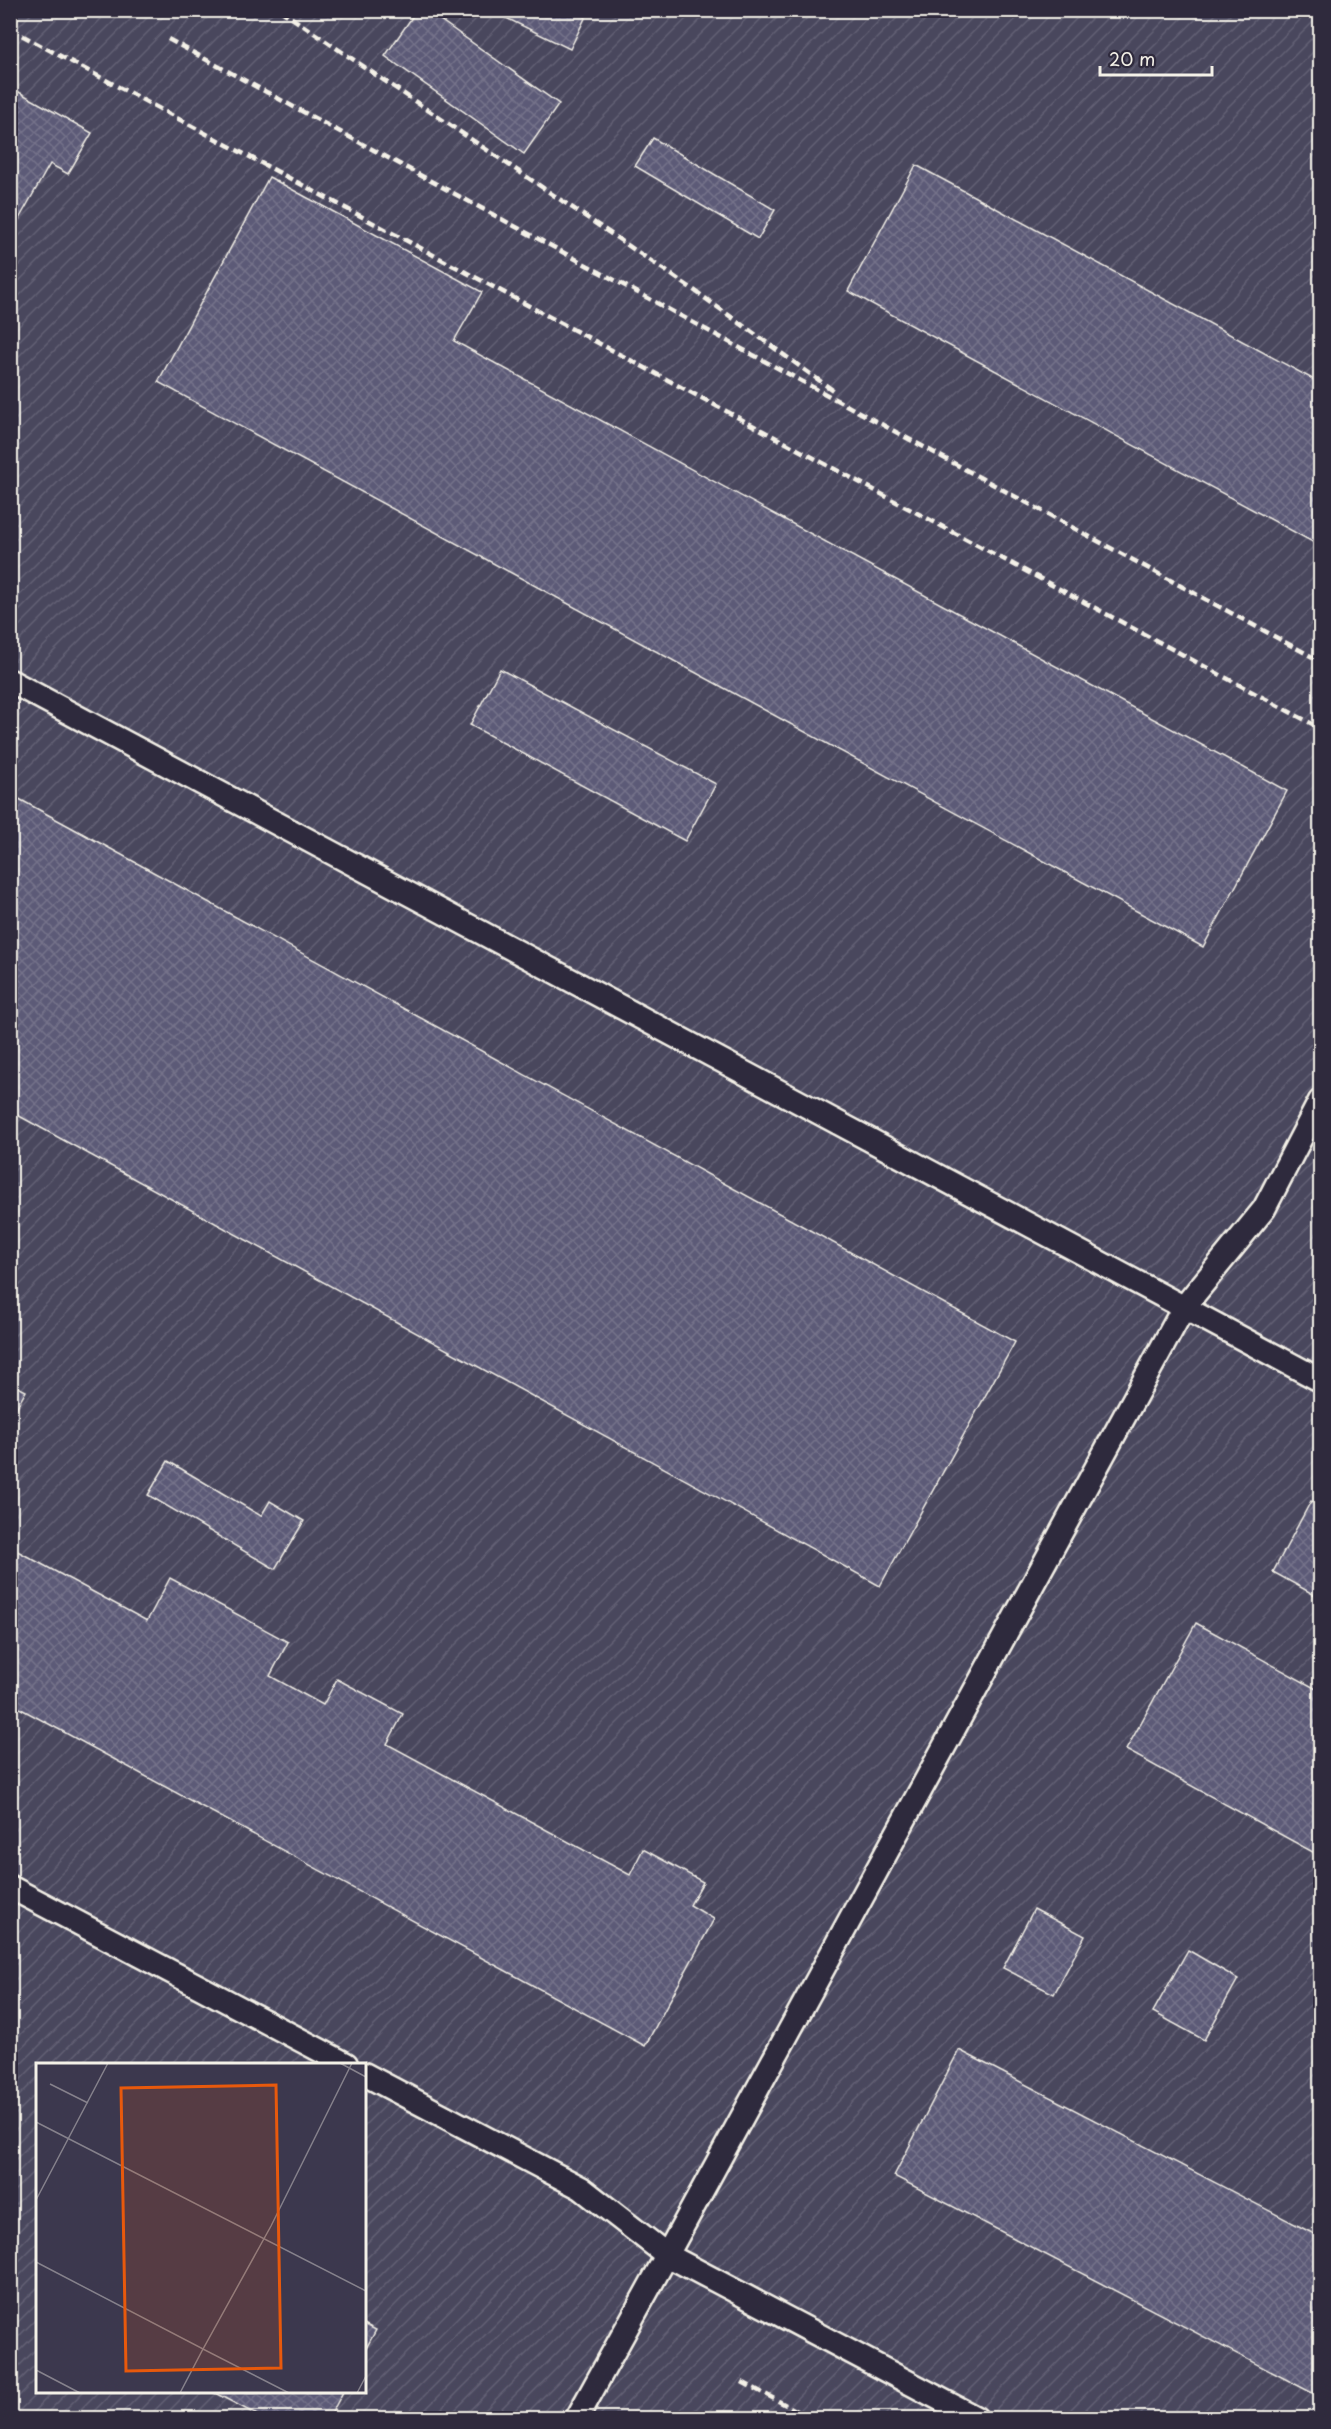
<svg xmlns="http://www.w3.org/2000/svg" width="1331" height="2429" font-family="'Playpen Sans',sans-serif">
<defs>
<pattern id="industrial-furrows" width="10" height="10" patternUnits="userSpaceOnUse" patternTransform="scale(1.5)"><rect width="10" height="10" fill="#49465d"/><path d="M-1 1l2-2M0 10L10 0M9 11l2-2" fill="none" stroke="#646174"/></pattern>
<pattern id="building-cross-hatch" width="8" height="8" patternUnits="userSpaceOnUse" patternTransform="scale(1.5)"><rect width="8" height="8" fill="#5c5a77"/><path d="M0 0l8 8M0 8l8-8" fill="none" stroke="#74728a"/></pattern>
</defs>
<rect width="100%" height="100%" fill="#3c384e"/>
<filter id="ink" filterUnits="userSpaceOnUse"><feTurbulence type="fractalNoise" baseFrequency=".0167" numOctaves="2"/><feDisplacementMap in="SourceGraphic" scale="12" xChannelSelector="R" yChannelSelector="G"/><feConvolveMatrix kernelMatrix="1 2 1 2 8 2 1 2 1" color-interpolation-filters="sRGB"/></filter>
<g filter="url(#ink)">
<!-- industrial -->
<path fill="url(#industrial-furrows)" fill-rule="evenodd" d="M11 11H1320V2418H11ZM38 2064H364V2392H38Z"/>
<!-- building -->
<g fill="url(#building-cross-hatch)" stroke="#f4f1e8" stroke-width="1.5">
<path d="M417 10H426L559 104 524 154 385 56Z"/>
<path d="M507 10H589L570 49 504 17Z"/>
<path d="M10 87 92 133 68 174 50 164 10 235Z"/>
<path d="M653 138 775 210 758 239 635 166Z"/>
<path d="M916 165 1320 383V546L848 291Z"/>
<path d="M269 177 482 292 454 341 1287 791 1203 947 158 382Z"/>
<path d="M500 669 716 784 685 841 470 725Z"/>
<path d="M10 794 1015 1342 880 1586 10 1111Z"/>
<path d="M10 1383 26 1391 10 1419Z"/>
<path d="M168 1461 261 1516 270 1501 304 1521 275 1569 148 1495Z"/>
<path d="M1311 1501 1320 1506V1598L1273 1572Z"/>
<path d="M10 1547 147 1621 170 1578 288 1642 270 1676 323 1705 337 1679 403 1714 387 1744 630 1875 643 1849 703 1882 690 1905 714 1919 645 2046 10 1703Z"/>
<path d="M1196 1623 1320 1691V1856L1126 1750Z"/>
<path d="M1034 1909 1085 1936 1054 1994 1003 1968Z"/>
<path d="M1188 1950 1238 1979 1204 2040 1153 2012Z"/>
<path d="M959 2050 1320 2237V2397L894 2176Z"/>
<path d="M364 2324 376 2330 364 2352Z"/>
<path d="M213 2392H343L329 2418H263Z"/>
</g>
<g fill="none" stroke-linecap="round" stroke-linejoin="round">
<defs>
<g id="service">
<path d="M10 681 1320 1380"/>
<path d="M10 1887 346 2064"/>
<path d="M364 2074 581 2188 667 2255 1184 1307 1264 1209 1320 1101"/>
<path d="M577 2418 667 2255 976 2418"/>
</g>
</defs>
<!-- service casing -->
<use href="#service" stroke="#f4f1e8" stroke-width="27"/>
<!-- service -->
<use href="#service" stroke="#2f2a3d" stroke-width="22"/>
<!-- rail -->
<g stroke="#f4f1e8" stroke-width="4.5" stroke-dasharray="9 4.5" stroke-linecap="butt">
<path d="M280 10 691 288 834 391"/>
<path d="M10 29 1320 728"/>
<path d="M168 39 1320 661"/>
<path d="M742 2382 811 2418"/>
</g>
</g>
</g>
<!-- overview -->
<g transform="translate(36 2063)">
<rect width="330" height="330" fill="#3c384e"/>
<path fill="none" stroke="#86828c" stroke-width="1.5" d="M304 0 330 14M14 21 52 40M0 59 330 228M0 137 72 0M0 199 167 286 235 163 316 0M0 307 44 330M144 330 167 286 253 330M321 330 330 313"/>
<path fill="#e8590c" fill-opacity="0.15" stroke="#e8590c" stroke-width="3" d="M240 22 245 305 90 308 85 25Z"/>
<rect width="330" height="330" fill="none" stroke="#f4f1e8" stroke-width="3"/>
</g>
<!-- margin -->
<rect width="1331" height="2429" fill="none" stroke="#2f2a3d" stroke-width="36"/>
<rect x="18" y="18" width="1295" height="2393" fill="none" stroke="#f4f1e8" stroke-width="2" filter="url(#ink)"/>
<!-- scale -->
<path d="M1100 66v9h112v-9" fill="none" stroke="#f4f1e8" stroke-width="3"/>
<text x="1109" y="66" font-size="18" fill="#f4f1e8" stroke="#2f2a3d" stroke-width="4.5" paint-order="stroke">20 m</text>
</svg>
